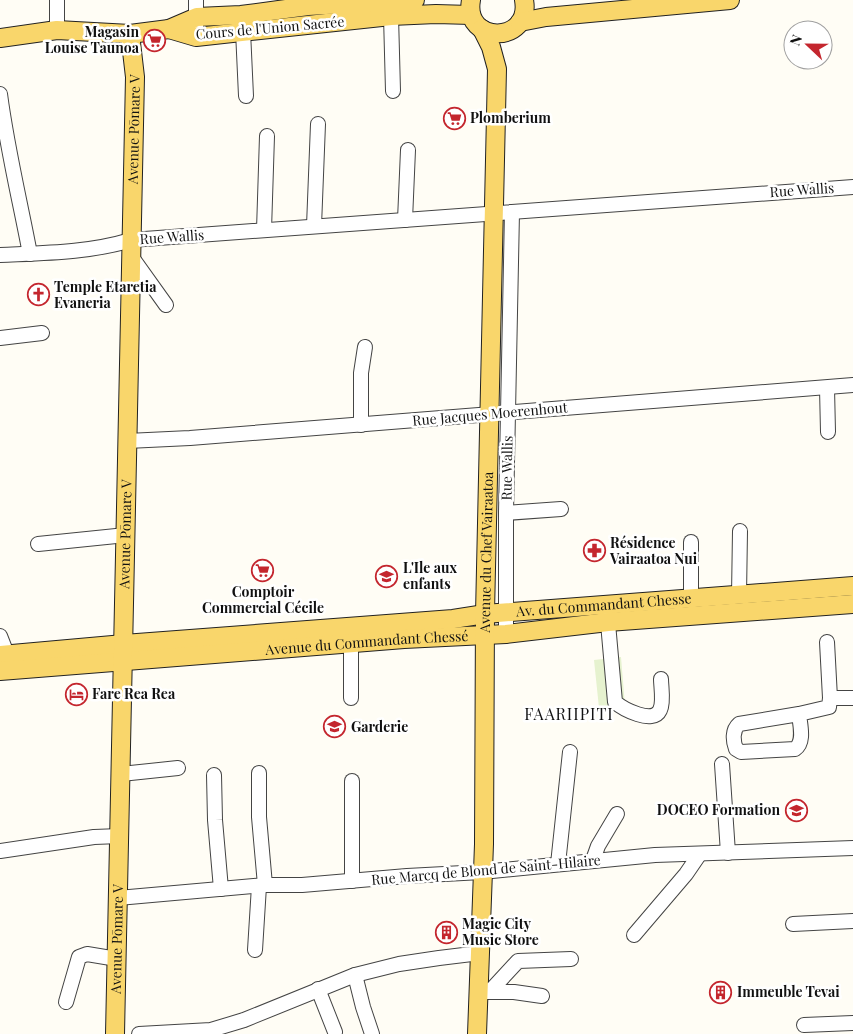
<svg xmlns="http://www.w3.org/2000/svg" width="853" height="1034" font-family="'Playfair Display',serif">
<rect width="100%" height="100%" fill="#fffdf5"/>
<!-- pitch -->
<path fill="#e6f2cf" d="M621 657 625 706 599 708 594 660Z"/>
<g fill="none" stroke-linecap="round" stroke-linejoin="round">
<defs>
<g id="minor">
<path d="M57 0V30"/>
<path d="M391 16 393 91"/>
<path d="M243 31 246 96"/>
<path d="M196 37V0"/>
<path d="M0 94C7 148 20 201 30 254"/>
<path d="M405 220 408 150"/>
<path d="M314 226 318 124"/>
<path d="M264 230 267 136"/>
<path d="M0 255C44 253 88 253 131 240L853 187"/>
<path d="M131 256 166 305"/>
<path d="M0 338 42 333"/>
<path d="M827 388 828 432"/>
<path d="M361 425V373L365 347"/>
<path d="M127 441 190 438 853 385"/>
<path d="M506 513 561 509"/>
<path d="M38 544 126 535"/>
<path d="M739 595 740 531"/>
<path d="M691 598V542"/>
<path d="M607 612 615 702C623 709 653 725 660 710 664 702 661 687 661 679"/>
<path d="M506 634V513L512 212"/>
<path d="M0 636 7 654"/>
<path d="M351 698V643"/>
<path d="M830 698H853"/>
<path d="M799 714C800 725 805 742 795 749L741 752 736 749C733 741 732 730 739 724L799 714 829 707 830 698 827 642"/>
<path d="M722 764 728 853"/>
<path d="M259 773V817L265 885"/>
<path d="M121 774 178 768"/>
<path d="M214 775 215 820 221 889"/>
<path d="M352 781V881"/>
<path d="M0 851 94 837 120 836"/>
<path d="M593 860 598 846 617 814"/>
<path d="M558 864 570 752"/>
<path d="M118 898 265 885H302L407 876 482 872 655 855 853 848"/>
<path d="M793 924 853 921"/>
<path d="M634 935 686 874 699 855"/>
<path d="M255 950 259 886"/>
<path d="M355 975 363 1007 372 1034"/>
<path d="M318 989 335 1032"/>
<path d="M484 992H514L542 996"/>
<path d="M486 992 493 988 518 961 571 959"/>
<path d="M66 1002 79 957 87 954 117 959"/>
<path d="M804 1025 853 1023"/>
<path d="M139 1034 211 1030 244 1020 355 975 399 964 439 958 480 953"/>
</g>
<g id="major">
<path d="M471 0C463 45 532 44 524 0"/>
<path d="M520 22 546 17 730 0"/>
<path d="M169 29 196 37 391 16 436 14 471 15"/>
<path d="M0 38 57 30 130 34 169 29 197 17 241 15 308 6 415 0"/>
<path id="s1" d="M0 655 124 644 453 619 485 614 853 586"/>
<path id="s2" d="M0 671 404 639 506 634 608 622 853 604"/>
<path id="s3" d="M115 1034 135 77 130 34"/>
<path id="s4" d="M477 1034 484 844 485 614 497 69 491 47 482 29"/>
</g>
</defs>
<!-- minor casing -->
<use href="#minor" stroke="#444" stroke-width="16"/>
<!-- major casing -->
<use href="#major" stroke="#222" stroke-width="20"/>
<!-- minor -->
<use href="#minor" stroke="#fff" stroke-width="14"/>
<!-- major -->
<use href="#major" stroke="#f9d66b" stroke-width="18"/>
</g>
<!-- icons -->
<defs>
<symbol id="supermarket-ring" viewBox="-11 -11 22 22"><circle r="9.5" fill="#fff" stroke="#c4262e" stroke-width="1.5"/><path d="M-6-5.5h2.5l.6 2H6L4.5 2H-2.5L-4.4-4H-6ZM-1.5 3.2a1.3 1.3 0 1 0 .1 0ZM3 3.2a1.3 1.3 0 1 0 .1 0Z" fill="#c4262e"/></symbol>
<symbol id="church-ring" viewBox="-11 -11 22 22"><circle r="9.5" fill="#fff" stroke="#c4262e" stroke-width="1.5"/><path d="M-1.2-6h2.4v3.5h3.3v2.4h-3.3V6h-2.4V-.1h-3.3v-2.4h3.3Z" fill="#c4262e"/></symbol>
<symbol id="pharmacy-ring" viewBox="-11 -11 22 22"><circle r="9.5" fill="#fff" stroke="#c4262e" stroke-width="1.5"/><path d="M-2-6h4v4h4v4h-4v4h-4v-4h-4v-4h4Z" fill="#c4262e"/></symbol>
<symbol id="school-ring" viewBox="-11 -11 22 22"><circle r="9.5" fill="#fff" stroke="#c4262e" stroke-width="1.5"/><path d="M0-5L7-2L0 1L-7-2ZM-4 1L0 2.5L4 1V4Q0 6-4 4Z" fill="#c4262e"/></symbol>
<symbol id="hotel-ring" viewBox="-11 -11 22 22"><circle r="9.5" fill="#fff" stroke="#c4262e" stroke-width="1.5"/><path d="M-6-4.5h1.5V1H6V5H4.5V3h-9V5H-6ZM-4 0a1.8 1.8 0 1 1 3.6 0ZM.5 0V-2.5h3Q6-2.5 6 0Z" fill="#c4262e"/></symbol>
<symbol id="university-ring" viewBox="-11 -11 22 22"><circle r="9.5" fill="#fff" stroke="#c4262e" stroke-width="1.5"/><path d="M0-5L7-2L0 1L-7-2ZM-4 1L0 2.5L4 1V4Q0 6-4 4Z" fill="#c4262e"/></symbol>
<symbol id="building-ring" viewBox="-11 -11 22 22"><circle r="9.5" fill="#fff" stroke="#c4262e" stroke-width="1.5"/><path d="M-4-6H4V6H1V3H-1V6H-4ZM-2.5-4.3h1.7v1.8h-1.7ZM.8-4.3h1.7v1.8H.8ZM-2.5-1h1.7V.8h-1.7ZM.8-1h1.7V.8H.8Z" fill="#c4262e"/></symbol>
</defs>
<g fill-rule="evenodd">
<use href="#supermarket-ring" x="142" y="28" width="25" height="25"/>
<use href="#supermarket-ring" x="442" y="106" width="25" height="25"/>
<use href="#church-ring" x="26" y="282" width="25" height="25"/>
<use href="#pharmacy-ring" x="582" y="538" width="25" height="25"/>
<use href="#supermarket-ring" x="250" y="558" width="25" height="25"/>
<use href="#school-ring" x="374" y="564" width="25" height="25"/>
<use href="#hotel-ring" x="64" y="682" width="25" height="25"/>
<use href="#school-ring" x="322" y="714" width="25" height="25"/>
<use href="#university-ring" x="784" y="798" width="25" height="25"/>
<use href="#building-ring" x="434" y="920" width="25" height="25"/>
<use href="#building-ring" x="708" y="980" width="25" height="25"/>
</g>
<g text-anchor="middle" stroke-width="5" stroke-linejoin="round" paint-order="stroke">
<!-- street labels -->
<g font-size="14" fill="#111" stroke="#fff">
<text transform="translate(270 28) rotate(-5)" y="5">Cours de l'Union Sacrée</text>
<text dy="5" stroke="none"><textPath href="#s3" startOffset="905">Avenue Pōmare V</textPath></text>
<text transform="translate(802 190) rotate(-4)" y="5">Rue Wallis</text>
<text transform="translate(172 237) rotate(-4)" y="5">Rue Wallis</text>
<text transform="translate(490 414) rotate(-5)" y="5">Rue Jacques Moerenhout</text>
<text transform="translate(507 468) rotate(-89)" y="5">Rue Wallis</text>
<text dy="5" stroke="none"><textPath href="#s3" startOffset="500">Avenue Pōmare V</textPath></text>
<text dy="5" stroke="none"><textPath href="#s4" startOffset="482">Avenue du Chef Vairaatoa</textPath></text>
<text dy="5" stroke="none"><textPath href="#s1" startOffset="606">Av. du Commandant Chesse</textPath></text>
<text dy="5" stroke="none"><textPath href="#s2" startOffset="368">Avenue du Commandant Chessé</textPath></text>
<text transform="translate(486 870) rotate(-5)" y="5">Rue Marcq de Blond de Saint-Hilaire</text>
<text dy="5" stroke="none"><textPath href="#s3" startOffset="95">Avenue Pōmare V</textPath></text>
</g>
<!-- poi labels -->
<g font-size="14" font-weight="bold" fill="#111" stroke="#fff" text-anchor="start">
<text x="139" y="37" text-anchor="end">Magasin<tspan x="139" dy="16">Louise Taunoa</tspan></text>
<text x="470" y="123">Plomberium</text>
<text x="54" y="292">Temple Etaretia<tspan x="54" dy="16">Evaneria</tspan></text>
<text x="610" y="548">Résidence<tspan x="610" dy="16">Vairaatoa Nui</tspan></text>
<text x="403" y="573">L'Ile aux<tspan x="403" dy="16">enfants</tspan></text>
<text x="263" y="597" text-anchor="middle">Comptoir<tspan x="263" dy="16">Commercial Cécile</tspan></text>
<text x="92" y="699">Fare Rea Rea</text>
<text x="351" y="732">Garderie</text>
<text x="780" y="815" text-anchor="end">DOCEO Formation</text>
<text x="462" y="929">Magic City<tspan x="462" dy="16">Music Store</tspan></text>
<text x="737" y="997">Immeuble Tevai</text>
</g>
<!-- quarter labels -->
<g font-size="16" letter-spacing="1" fill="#111" stroke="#fff">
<text x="569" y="720">FAARIIPITI</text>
</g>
</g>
<!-- north arrow -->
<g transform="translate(808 45) rotate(292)"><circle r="24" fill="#ffffff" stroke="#a0a0a0"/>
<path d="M0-4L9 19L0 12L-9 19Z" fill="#c4262e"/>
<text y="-8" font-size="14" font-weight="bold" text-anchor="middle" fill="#111111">N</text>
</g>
</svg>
